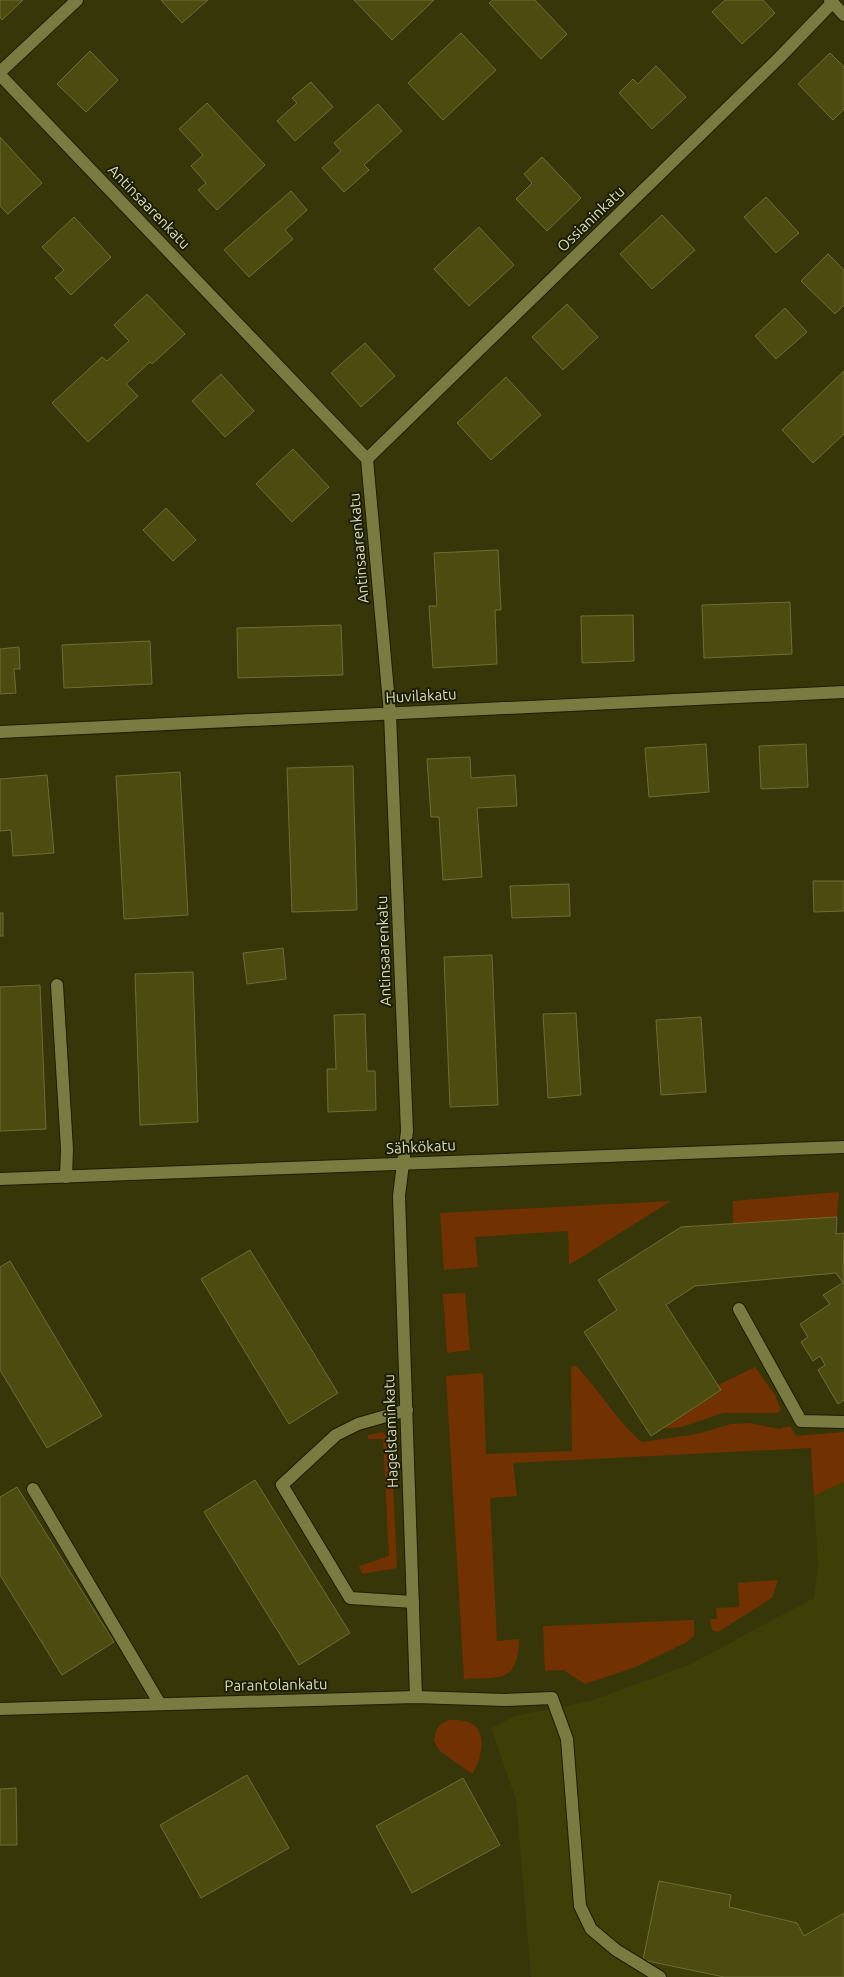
<svg xmlns="http://www.w3.org/2000/svg" width="844" height="1977" font-family="Ubuntu,sans-serif">
<rect width="100%" height="100%" fill="#363608"/>
<!-- built -->
<path fill="#3e3e07" d="M844 1443V1977H531L516 1800 491 1728 515 1716 591 1701 689 1665 814 1598 818 1565 811 1448Z"/>
<!-- green -->
<g fill="#723100">
<path d="M839 1192 837 1217 733 1224V1201Z"/>
<path d="M671 1201 569 1265 568 1231 475 1237 478 1267 444 1270 440 1213Z"/>
<path d="M465 1293 470 1350 447 1353 443 1294Z"/>
<path d="M576 1366C600 1390 616 1421 642 1442L697 1434 731 1424 750 1423 779 1429 790 1426 796 1436 844 1432V1482L814 1496 811 1448 513 1463 517 1496 490 1498 497 1641 519 1639C518 1684 500 1677 464 1679L446 1376 483 1373 486 1454 572 1451 571 1367Z"/>
<path d="M755 1367 775 1395 781 1410 777 1413H723L682 1427 661 1429 721 1391 718 1385Z"/>
<path d="M383 1432 391 1442 397 1568 362 1574 359 1566 389 1556 383 1439H368V1435Z"/>
<path d="M778 1580 772 1598 718 1632 712 1630 710 1619H717L716 1608 739 1607 738 1583Z"/>
<path d="M694 1620V1636L687 1642 636 1667 585 1684 563 1670 545 1671 543 1626Z"/>
<path d="M449 1720C457 1720 468 1720 475 1726 487 1737 480 1763 472 1774L440 1751 434 1741C435 1730 438 1724 449 1720Z"/>
</g>
<!-- building -->
<g fill="#4c4c10" stroke="#6d6e35">
<path d="M0 0H23L2 20 0 17Z"/>
<path d="M161 0H208L182 23Z"/>
<path d="M354 0H434L392 40Z"/>
<path d="M493 0H535L567 34 541 59 489 3Z"/>
<path d="M725 0H763L775 13 742 44 712 12Z"/>
<path d="M461 33 496 70 443 120 408 83Z"/>
<path d="M90 51 118 80 86 112 57 84Z"/>
<path d="M830 53 844 67V109L833 120 798 84Z"/>
<path d="M656 66 686 97 652 129 619 93 633 79 638 84Z"/>
<path d="M311 82 333 107 295 141 277 121 297 103 292 98Z"/>
<path d="M207 103 265 165 217 210 198 190 206 183 191 166 203 155 179 129Z"/>
<path d="M378 104 402 131 364 165 369 170 344 192 322 168 341 151 334 143Z"/>
<path d="M0 137 42 183 8 214 0 206Z"/>
<path d="M542 157 581 198 547 231 516 199 532 183 524 174Z"/>
<path d="M291 191 307 210 285 230 293 239 249 277 224 250Z"/>
<path d="M766 197 799 233 776 253 744 217Z"/>
<path d="M662 215 695 250 652 289 620 254Z"/>
<path d="M74 217 111 257 71 295 55 278 64 270 42 247Z"/>
<path d="M479 227 514 265 469 306 434 269Z"/>
<path d="M828 254 844 270V305L835 314 801 281Z"/>
<path d="M147 294 185 334 152 364 150 362 126 384 138 396 88 442 52 403 102 357 107 361 129 341 114 325Z"/>
<path d="M567 304 598 337 563 370 532 337Z"/>
<path d="M785 308 807 332 776 359 755 336Z"/>
<path d="M365 343 395 376 361 407 331 373Z"/>
<path d="M844 371V434L813 463 782 430Z"/>
<path d="M221 374 254 411 225 437 192 401Z"/>
<path d="M506 377 541 415 491 460 457 423Z"/>
<path d="M293 449 329 487 292 522 256 484Z"/>
<path d="M166 508 196 540 173 561 143 530Z"/>
<path d="M498 550 501 610H495L497 664 433 668 429 606H437L434 553Z"/>
<path d="M790 602 792 654 704 658 702 605Z"/>
<path d="M633 615 634 661 582 663 581 616Z"/>
<path d="M341 625 343 675 238 678 237 628Z"/>
<path d="M150 641 152 684 64 688 62 645Z"/>
<path d="M19 647 20 669H14L16 693 0 694V649Z"/>
<path d="M706 744 709 792 649 797 645 748Z"/>
<path d="M806 744 808 787 761 789 759 746Z"/>
<path d="M470 757 471 778 515 775 517 806 477 808 482 877 443 880 439 817H431L427 759Z"/>
<path d="M353 766 357 910 292 912 287 768Z"/>
<path d="M180 772 188 915 124 919 116 776Z"/>
<path d="M47 775 54 853 13 856 11 830 0 831V779Z"/>
<path d="M813 881H844V911L814 912Z"/>
<path d="M569 884 570 916 512 918 510 886Z"/>
<rect x="0" y="913" width="3" height="23"/>
<path d="M283 948 286 979 247 984 243 953Z"/>
<path d="M492 955 498 1105 450 1107 444 957Z"/>
<path d="M193 972 198 1122 140 1125 135 974Z"/>
<path d="M40 985 46 1129 0 1131V987Z"/>
<path d="M576 1013 581 1095 548 1098 543 1014Z"/>
<path d="M365 1014 367 1071H375L376 1110 328 1112 327 1069H336L334 1015Z"/>
<path d="M701 1017 706 1092 661 1095 656 1020Z"/>
<path d="M837 1217 836 1234 844 1233 843 1283 836 1273 695 1286 666 1305 721 1390 651 1436 584 1332 617 1310 598 1280 681 1227Z"/>
<path d="M250 1250 338 1393 289 1424 201 1279Z"/>
<path d="M10 1261 102 1416 47 1448 0 1370V1267Z"/>
<path d="M844 1282V1400L838 1404 818 1370 825 1365 820 1356 813 1361 801 1342 808 1337 800 1324 830 1304 823 1295Z"/>
<path d="M255 1480 350 1633 299 1665 204 1512Z"/>
<path d="M17 1487 114 1642 62 1675 0 1575V1497Z"/>
<path d="M247 1775 289 1848 201 1898 160 1825Z"/>
<path d="M463 1778 500 1845 412 1893 376 1826Z"/>
<path d="M16 1788 17 1845H0V1789Z"/>
<path d="M659 1881 731 1895 729 1907 797 1923 804 1936 844 1913V1977H724L643 1960Z"/>
</g>
<g fill="none" stroke-linecap="round" stroke-linejoin="round">
<defs>
<g id="minor">
<path d="M830 0 844 15"/>
<path d="M0 72 77 0"/>
<path d="M0 75 367 459 390 714 407 1131 399 1196 416 1697"/>
<path d="M367 459 780 57 832 3"/>
<path d="M0 732 844 692"/>
<path d="M57 985 67 1149 66 1177"/>
<path d="M0 1179 844 1147"/>
<path d="M739 1309 801 1421 844 1422"/>
<path d="M407 1410 358 1424 336 1435 282 1485 350 1598 413 1602"/>
<path d="M33 1489 160 1704"/>
<path d="M0 1709 416 1697 505 1700 552 1698 567 1739 580 1906 591 1929 616 1950 660 1977"/>
</g>
</defs>
<!-- minor casing -->
<use href="#minor" stroke="#1d1d00" stroke-width="14"/>
<!-- minor -->
<use href="#minor" stroke="#7a7b41" stroke-width="12"/>
</g>
<g text-anchor="middle" stroke-width="4" stroke-linejoin="round" paint-order="stroke">
<!-- street labels -->
<g font-size="15" fill="#dcddbf" stroke="#1d1d05">
<text transform="translate(149 207) rotate(46)" y="5">Antinsaarenkatu</text>
<text transform="translate(591 219) rotate(-44)" y="5">Ossianinkatu</text>
<text transform="translate(359 548) rotate(-95)" y="5">Antinsaarenkatu</text>
<text transform="translate(421 696) rotate(-3)" y="5">Huvilakatu</text>
<text transform="translate(384 951) rotate(-92)" y="5">Antinsaarenkatu</text>
<text transform="translate(421 1147) rotate(-3)" y="5">Sähkökatu</text>
<text transform="translate(391 1431) rotate(-92)" y="5">Hagelstaminkatu</text>
<text transform="translate(276 1685) rotate(-1)" y="5">Parantolankatu</text>
</g>
</g>
</svg>
